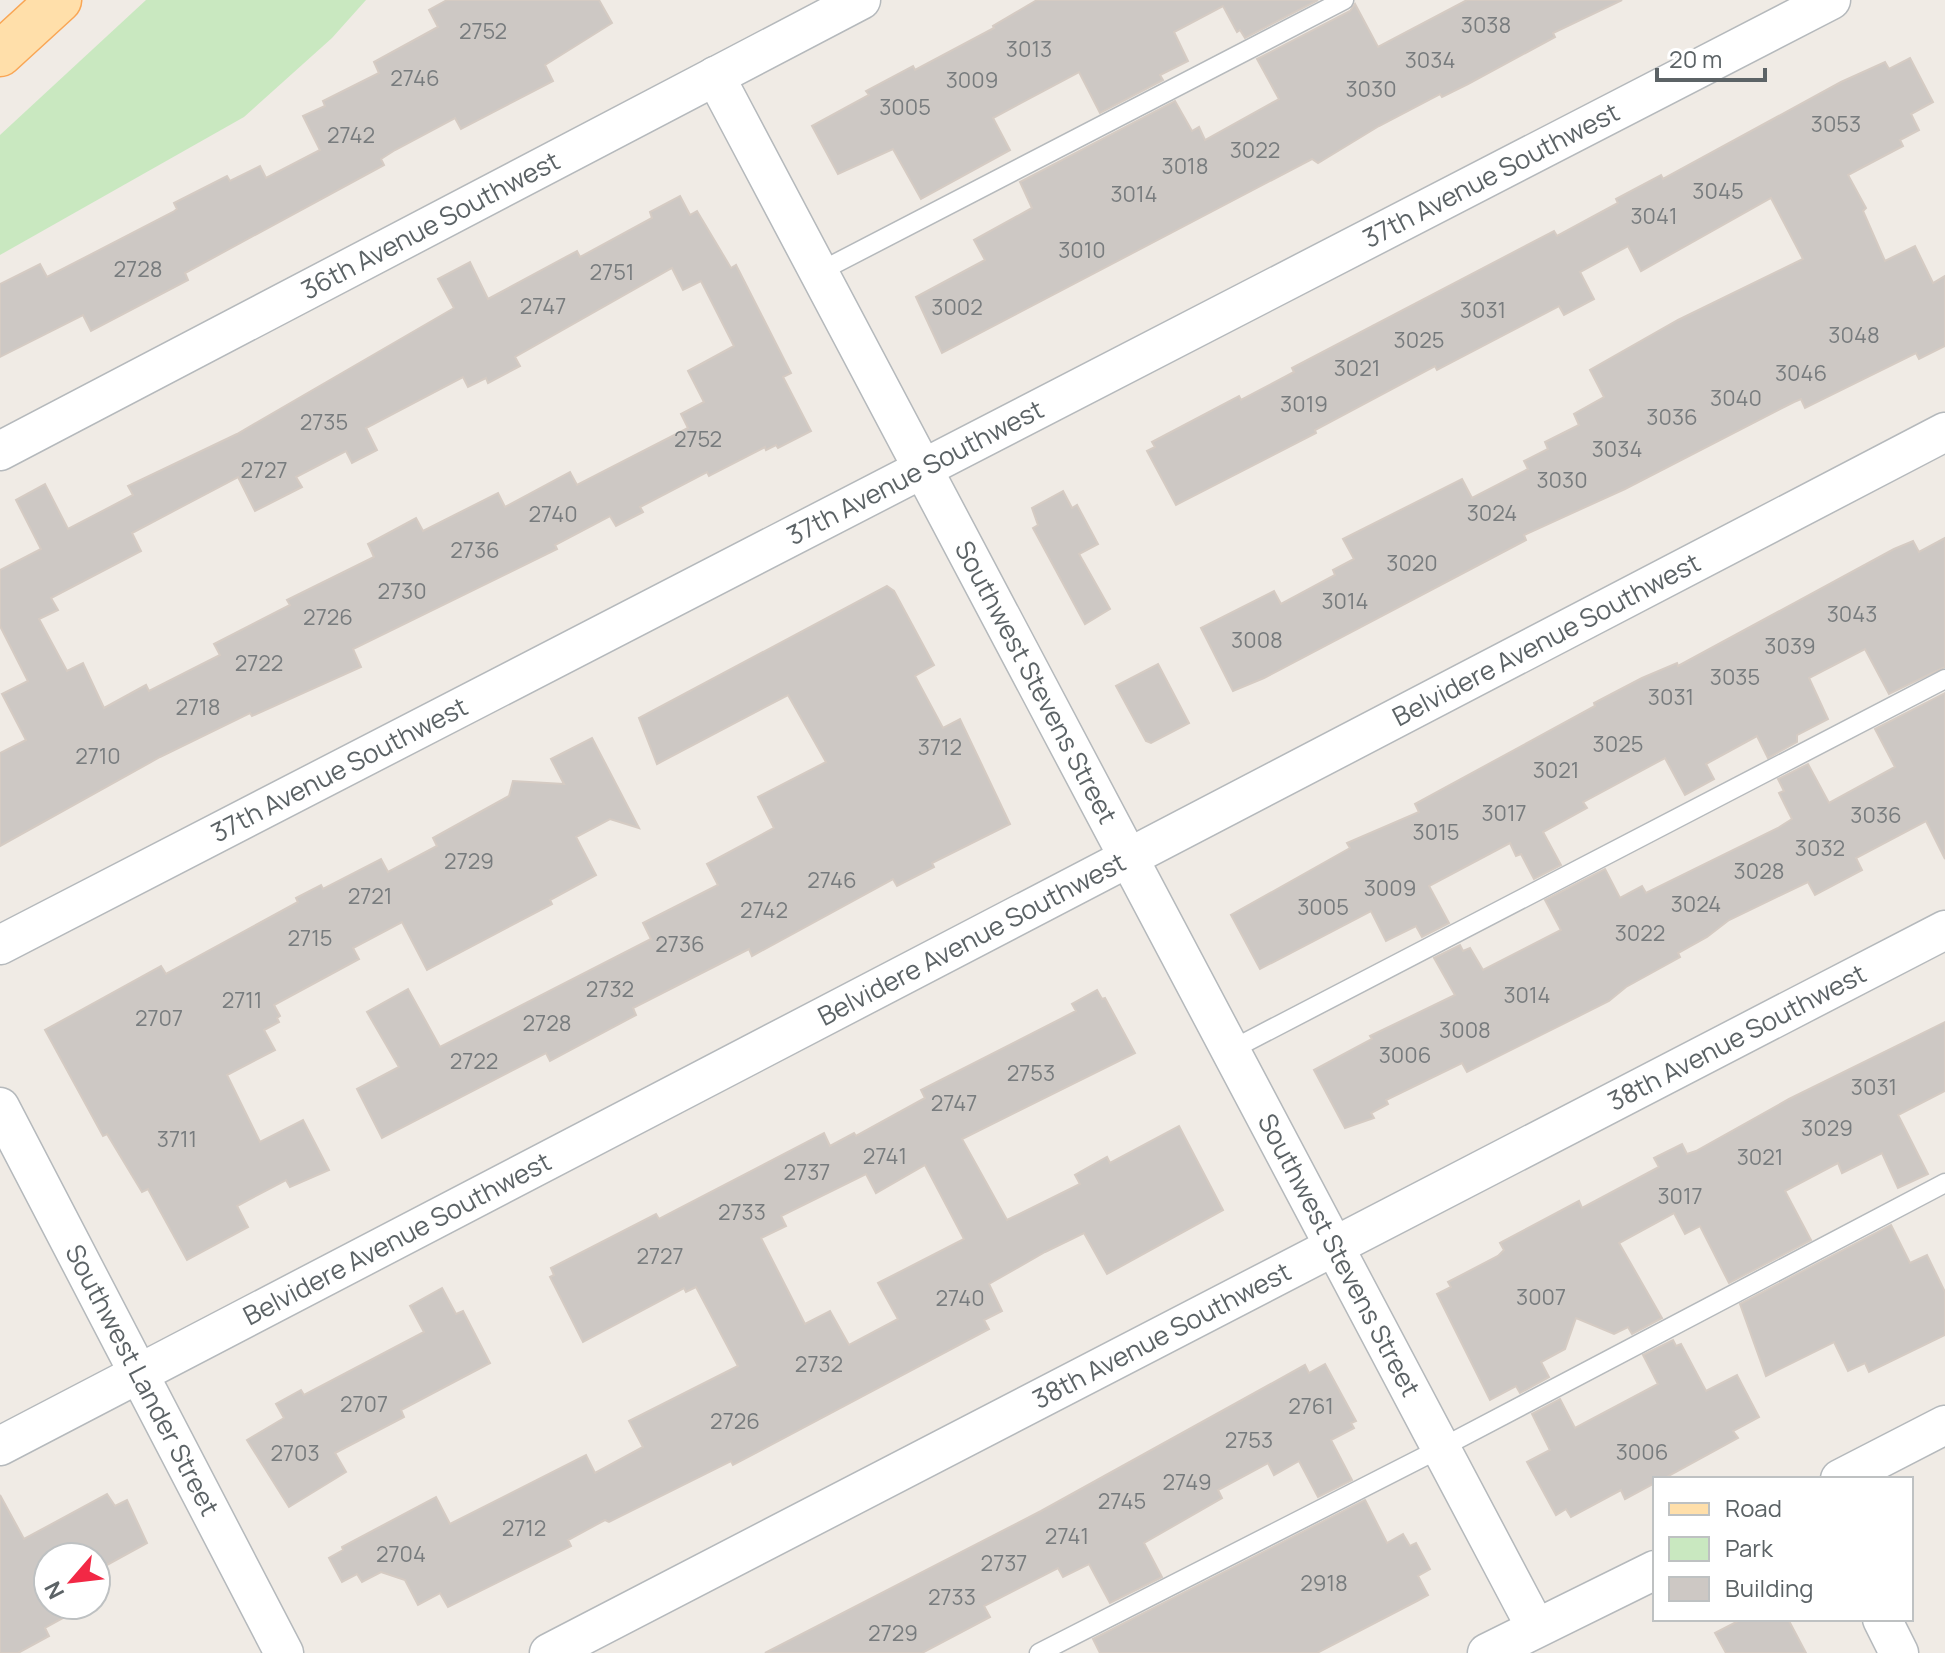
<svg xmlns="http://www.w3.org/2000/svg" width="1945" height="1653" font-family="Manrope,sans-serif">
<rect width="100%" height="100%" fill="#f0ebe5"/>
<!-- green -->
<path fill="#c9e8c0" d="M146 0H366L332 38 244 117 0 255V135Z"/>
<!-- building -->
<g fill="#cdc8c4" stroke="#d5cbc3" stroke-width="2" fill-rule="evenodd">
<path d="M447 0H599L612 23 545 65 553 81 461 129 455 118 395 150 381 159 384 165 185 273 188 280 91 331 83 315 0 357V284L40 264 47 277 173 212 177 209 174 203 227 176 230 181 260 166 266 178 320 150 303 116 325 106 323 101 379 73 374 62 438 27 429 10Z"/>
<path d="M1037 0H1318L1245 38 1240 30 1237 32 1223 6 1174 32 1188 61 1160 75 1163 80 1100 113 1079 72 993 118 1010 150 921 199 893 149 838 174 812 126 869 95 866 91 913 66 915 70 994 28 993 26Z"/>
<path d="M1467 0H1622L1553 33 1555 37 1468 84 1442 97 1440 94 1379 126 1318 163 1312 159 942 353 916 297 985 260 974 240 1032 208 1020 182 1175 101 1192 131 1199 127 1205 140 1279 99 1257 59 1350 11 1355 4 1378 47Z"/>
<path d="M1910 58 1933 102 1911 114 1919 130 1900 140 1903 146 1848 175 1866 208 1863 211 1885 261 1915 246 1933 283 1945 276V346L1919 359 1916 353 1805 408 1801 399 1794 402 1625 489 1524 535 1526 540 1264 678 1233 691 1201 628 1274 591 1281 604 1335 575 1333 570 1354 559 1343 539 1462 479 1472 498 1528 469 1524 461 1548 449 1545 442 1579 425 1574 414 1604 397 1590 370 1678 320 1803 259 1771 198 1641 271 1628 246 1580 272 1594 299 1564 315 1559 306 1437 370 1435 366 1315 430 1316 433 1176 505 1147 451 1155 447 1152 442 1239 396 1241 400 1294 372 1292 368 1554 231 1557 236 1618 203 1616 199 1661 175 1663 179 1841 82 1885 62 1889 69Z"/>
<path d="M680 196 690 215 697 211 731 268 736 265 791 373 783 377 811 431 778 448 776 445 766 450 765 447 709 476 707 472 640 507 643 512 616 526 610 516 555 545 557 549 353 649 361 667 252 716 250 713 160 757 0 846V753L26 740 2 694 28 681 0 626V570L41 549 16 500 45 484 68 529 133 495 128 486 237 434 454 308 438 279 470 262 488 299 577 251 580 257 652 218 650 212ZM672 268 683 290 701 281 734 346 688 371 704 402 681 414 688 428 577 485 570 472 505 507 498 493 423 531 416 518 368 544 374 557 287 600 290 605 214 644 220 655 149 691 146 685 104 708 83 663 67 671 39 619 58 610 51 598 141 551 132 533 238 477 255 511 302 487 296 477 346 451 352 463 377 450 366 428 463 377 468 387 486 378 488 383 520 366 515 357Z"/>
<path d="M1063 491 1072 508 1077 505 1098 544 1079 554 1110 609 1085 624 1033 528 1038 525 1032 508Z"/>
<path d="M1945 538V667L1889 694 1865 649 1809 678 1828 719 1797 735V742L1768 758 1757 736 1706 764 1714 779 1685 795 1665 758 1583 802 1587 808 1543 832 1561 865 1534 879 1521 854 1516 856 1510 843 1429 886 1449 923 1422 937 1416 926 1386 941 1371 911 1260 969 1231 915 1350 848 1347 843 1419 812 1415 804 1595 706 1594 703 1642 678 1677 663 1678 666 1894 549 1913 541 1919 552Z"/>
<path d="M887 586 894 591 934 665 915 676 943 728 960 719 1010 824 932 863 934 867 897 886 893 879 752 956 749 949 633 1008 636 1015 550 1061 546 1053 382 1138 357 1089 399 1067 367 1012 408 989 440 1047 651 939 643 923 718 885 707 864 774 828 758 797 826 762 788 695 657 764 639 718Z"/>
<path d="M1158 664 1189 723 1151 743 1146 741 1116 686Z"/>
<path d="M1945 693V859L1926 821 1856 858 1862 870 1815 895 1808 882 1729 920 1707 937 1678 953 1680 957 1626 987 1609 1001 1467 1072 1462 1063 1386 1100 1388 1104 1371 1113 1374 1118 1345 1128 1314 1070 1372 1039 1370 1036 1455 995 1434 958 1460 945 1463 951 1470 948 1483 970 1561 930 1545 900 1605 869 1620 898 1642 886 1646 893 1778 828 1792 819 1779 793 1784 791 1778 779 1808 764 1829 803 1895 767 1875 729Z"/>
<path d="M592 738 639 828 610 819 576 837 596 875 550 900 552 904 427 970 402 922 353 948 359 959 274 1005 280 1016 277 1018 279 1022 264 1030 275 1050 227 1075 260 1142 303 1120 329 1170 290 1187 286 1180 237 1206 248 1227 187 1260 148 1189 142 1192 107 1134 103 1136 45 1030 161 966 166 974 298 902 296 898 321 885 323 889 381 859 388 872 437 846 433 838 509 796 513 781 564 784 551 759Z"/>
<path d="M1097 990 1102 999 1105 998 1135 1053 962 1139 1007 1220 1080 1184 1075 1175 1107 1157 1110 1163 1179 1126 1223 1210 1107 1274 1084 1233 1045 1252 989 1284 1002 1311 984 1320 989 1329 733 1465 731 1461 609 1522 605 1520 568 1540 571 1546 448 1607 440 1593 418 1605 405 1580 381 1572 362 1582 357 1574 342 1582 329 1558 343 1550 342 1547 436 1497 450 1524 586 1455 595 1473 643 1447 629 1421 738 1366 696 1287 686 1292 684 1288 583 1342 550 1277 554 1275 551 1268 656 1214 659 1219 824 1133 830 1146 854 1133 856 1136 925 1098 921 1090 1076 1011 1072 1004ZM925 1165 964 1239 878 1283 898 1319 849 1345 830 1311 805 1324 761 1238 786 1226 781 1216 866 1174 876 1193Z"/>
<path d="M1945 1022V1091L1898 1115 1928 1174 1898 1188 1882 1153 1842 1173 1838 1163 1785 1191 1811 1240 1729 1283 1700 1226 1685 1234 1674 1213 1619 1243 1662 1318 1632 1334 1628 1327 1614 1334 1576 1318 1565 1349 1541 1362 1549 1377 1520 1393 1516 1386 1490 1400 1437 1294 1451 1287 1448 1282 1498 1256 1504 1250 1500 1243 1579 1201 1582 1208 1659 1167 1654 1158 1682 1144 1687 1154 1696 1151 1789 1099Z"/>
<path d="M1891 1225 1910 1263 1927 1255 1945 1292V1335L1869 1372 1865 1363 1848 1371 1834 1342 1766 1376 1740 1304Z"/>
<path d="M442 1288 456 1314 463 1311 490 1363 401 1410 404 1417 335 1453 346 1472 289 1507 247 1440 284 1418 276 1404 301 1390 304 1395 424 1332 410 1306Z"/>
<path d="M1673 1340 1676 1346 1681 1344 1706 1391 1737 1375 1759 1417 1733 1431 1738 1438 1663 1479H1655V1483L1625 1499 1621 1490 1571 1517 1566 1509 1556 1515 1527 1462 1550 1450 1532 1414 1560 1399 1575 1428 1658 1384 1643 1355Z"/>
<path d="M1325 1364 1356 1421 1351 1423 1354 1428 1331 1440 1352 1480 1318 1497 1299 1461 1274 1475 1268 1463 1218 1490 1222 1498 1144 1543 1162 1577 1110 1603 1089 1564 1063 1577 1058 1568 984 1606 990 1617 922 1653H765L1041 1511 1305 1365 1309 1373Z"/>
<path d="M107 1494 115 1506 127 1500 147 1543 105 1566 109 1575 96 1582V1557H48V1605H65L70 1614 45 1628 49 1636 18 1653H0V1495L24 1539Z"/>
<path d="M1365 1500 1387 1543 1403 1534 1410 1546 1416 1543 1430 1569 1418 1576 1428 1595 1417 1601 1317 1653H1100L1093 1639Z"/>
<path d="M1742 1619H1788L1806 1653H1726L1715 1633Z"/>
</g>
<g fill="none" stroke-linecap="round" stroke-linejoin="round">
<defs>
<g id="lane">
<path d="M819 272 1344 0"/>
<path d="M1231 1050 1945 679"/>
<path d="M1039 1653 1441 1448 1945 1183"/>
</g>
<g id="street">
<path id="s1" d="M715 76 1536 1628"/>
<path id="s2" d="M0 451 861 0"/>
<path id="s3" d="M0 945 1831 0"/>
<path id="s4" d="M0 1107 284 1653"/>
<path id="s5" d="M0 1446 1945 432"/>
<path d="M1840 1479 1945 1425"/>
<path d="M1882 1619 1899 1653"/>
<path id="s6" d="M549 1653 1945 930"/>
<path d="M1487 1653 1655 1570"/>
</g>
<path id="primary" d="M0 54 59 0"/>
</defs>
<!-- lane casing -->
<use href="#lane" stroke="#b5b9bc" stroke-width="21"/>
<!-- street casing -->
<use href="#street" stroke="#b5b9bc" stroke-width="41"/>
<!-- primary casing -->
<use href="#primary" stroke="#f9a655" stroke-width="47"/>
<!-- lane -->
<use href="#lane" stroke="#fff" stroke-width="18"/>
<!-- street -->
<use href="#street" stroke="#fff" stroke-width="38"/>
<!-- primary -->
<use href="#primary" stroke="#ffdfaa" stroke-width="44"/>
</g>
<g text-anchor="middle" stroke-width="7" stroke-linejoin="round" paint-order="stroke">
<!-- number labels -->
<g font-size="22" fill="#787c7e">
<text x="1486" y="33">3038</text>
<text x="483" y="39">2752</text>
<text x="1029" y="57">3013</text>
<text x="1430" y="68">3034</text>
<text x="415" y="86">2746</text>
<text x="972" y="88">3009</text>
<text x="1371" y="97">3030</text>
<text x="905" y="115">3005</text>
<text x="1836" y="132">3053</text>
<text x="351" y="143">2742</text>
<text x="1255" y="158">3022</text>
<text x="1185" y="174">3018</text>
<text x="1718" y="199">3045</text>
<text x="1134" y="202">3014</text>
<text x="1654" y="224">3041</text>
<text x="1082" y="258">3010</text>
<text x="138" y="277">2728</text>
<text x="612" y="280">2751</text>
<text x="543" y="314">2747</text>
<text x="957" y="315">3002</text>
<text x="1483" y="318">3031</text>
<text x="1854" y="343">3048</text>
<text x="1419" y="348">3025</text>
<text x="1357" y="376">3021</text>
<text x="1801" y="381">3046</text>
<text x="1736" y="406">3040</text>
<text x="1304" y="412">3019</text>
<text x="1672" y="425">3036</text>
<text x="324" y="430">2735</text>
<text x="698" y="447">2752</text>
<text x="1617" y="457">3034</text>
<text x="264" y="478">2727</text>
<text x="1562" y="488">3030</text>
<text x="1492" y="521">3024</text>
<text x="553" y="522">2740</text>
<text x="475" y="558">2736</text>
<text x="1412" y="571">3020</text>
<text x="402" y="599">2730</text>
<text x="1345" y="609">3014</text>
<text x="1852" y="622">3043</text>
<text x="328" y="625">2726</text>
<text x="1257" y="648">3008</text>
<text x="1790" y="654">3039</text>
<text x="259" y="671">2722</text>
<text x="1735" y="685">3035</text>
<text x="1671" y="705">3031</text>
<text x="198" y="715">2718</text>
<text x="1618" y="752">3025</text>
<text x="940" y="755">3712</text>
<text x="98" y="764">2710</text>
<text x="1556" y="778">3021</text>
<text x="1504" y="821">3017</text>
<text x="1876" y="823">3036</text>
<text x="1436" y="840">3015</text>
<text x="1820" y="856">3032</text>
<text x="469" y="869">2729</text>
<text x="1759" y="879">3028</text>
<text x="832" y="888">2746</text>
<text x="1390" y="896">3009</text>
<text x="370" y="904">2721</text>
<text x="1696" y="912">3024</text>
<text x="1323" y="915">3005</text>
<text x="764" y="918">2742</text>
<text x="1640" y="941">3022</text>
<text x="310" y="946">2715</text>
<text x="680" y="952">2736</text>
<text x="610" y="997">2732</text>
<text x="1527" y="1003">3014</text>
<text x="242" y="1008">2711</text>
<text x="159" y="1026">2707</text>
<text x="547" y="1031">2728</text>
<text x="1465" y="1038">3008</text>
<text x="1405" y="1063">3006</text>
<text x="474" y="1069">2722</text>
<text x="1031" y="1081">2753</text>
<text x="1874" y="1095">3031</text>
<text x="954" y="1111">2747</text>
<text x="1827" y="1136">3029</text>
<text x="177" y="1147">3711</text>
<text x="885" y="1164">2741</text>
<text x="1760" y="1165">3021</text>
<text x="807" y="1180">2737</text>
<text x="1680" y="1204">3017</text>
<text x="742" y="1220">2733</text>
<text x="660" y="1264">2727</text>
<text x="1541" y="1305">3007</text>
<text x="960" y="1306">2740</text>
<text x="819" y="1372">2732</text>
<text x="364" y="1412">2707</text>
<text x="1311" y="1414">2761</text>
<text x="735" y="1429">2726</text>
<text x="1249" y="1448">2753</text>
<text x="1642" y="1460">3006</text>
<text x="295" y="1461">2703</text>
<text x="1187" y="1490">2749</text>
<text x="1122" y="1509">2745</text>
<text x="524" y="1536">2712</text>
<text x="1067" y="1544">2741</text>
<text x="401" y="1562">2704</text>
<text x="1004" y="1571">2737</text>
<text x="1324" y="1591">2918</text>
<text x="952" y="1605">2733</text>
<text x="893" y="1641">2729</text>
</g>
<!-- street labels -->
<g font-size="26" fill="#5c6366" stroke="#fff">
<text dy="9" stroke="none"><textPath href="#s3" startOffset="1678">37th Avenue Southwest</textPath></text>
<text dy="9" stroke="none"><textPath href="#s2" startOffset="486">36th Avenue Southwest</textPath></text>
<text dy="9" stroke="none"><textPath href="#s3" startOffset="1030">37th Avenue Southwest</textPath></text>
<text dy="9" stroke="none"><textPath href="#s5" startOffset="1744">Belvidere Avenue Southwest</textPath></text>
<text dy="9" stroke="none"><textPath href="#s1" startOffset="686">Southwest Stevens Street</textPath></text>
<text dy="9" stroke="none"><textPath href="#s3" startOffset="382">37th Avenue Southwest</textPath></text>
<text dy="9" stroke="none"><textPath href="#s5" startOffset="1096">Belvidere Avenue Southwest</textPath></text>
<text dy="9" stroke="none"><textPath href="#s6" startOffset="1338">38th Avenue Southwest</textPath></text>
<text dy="9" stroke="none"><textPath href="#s5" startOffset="448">Belvidere Avenue Southwest</textPath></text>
<text dy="9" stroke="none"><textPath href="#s1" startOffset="1334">Southwest Stevens Street</textPath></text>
<text dy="9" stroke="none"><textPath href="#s6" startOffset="690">38th Avenue Southwest</textPath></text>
<text dy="9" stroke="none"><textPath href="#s4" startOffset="308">Southwest Lander Street</textPath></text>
</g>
</g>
<!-- legend -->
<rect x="1653" y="1477" width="260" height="144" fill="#ffffff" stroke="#bec1c2" stroke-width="2"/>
<rect x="1669" y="1503" width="40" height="12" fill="#ffdfaa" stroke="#bec1c2" stroke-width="2"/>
<text x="1725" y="1517" font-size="24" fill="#5c6366">Road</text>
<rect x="1669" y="1537" width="40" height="24" fill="#c9e8c0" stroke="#bec1c2" stroke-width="2"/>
<text x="1725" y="1557" font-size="24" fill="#5c6366">Park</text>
<rect x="1669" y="1577" width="40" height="24" fill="#cdc8c4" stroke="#bec1c2" stroke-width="2"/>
<text x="1725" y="1597" font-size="24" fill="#5c6366">Building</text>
<!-- north arrow -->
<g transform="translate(72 1581) rotate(242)"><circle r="38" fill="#ffffff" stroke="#bec1c2" stroke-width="2"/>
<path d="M0-6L14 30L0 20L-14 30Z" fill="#f22845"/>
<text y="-12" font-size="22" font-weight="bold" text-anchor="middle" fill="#5c6366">N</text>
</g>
<!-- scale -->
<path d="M1657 68v12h108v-12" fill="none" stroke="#5c6366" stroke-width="4"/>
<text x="1669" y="68" font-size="24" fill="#5c6366" stroke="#ffffff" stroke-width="6" paint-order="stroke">20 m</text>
</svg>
